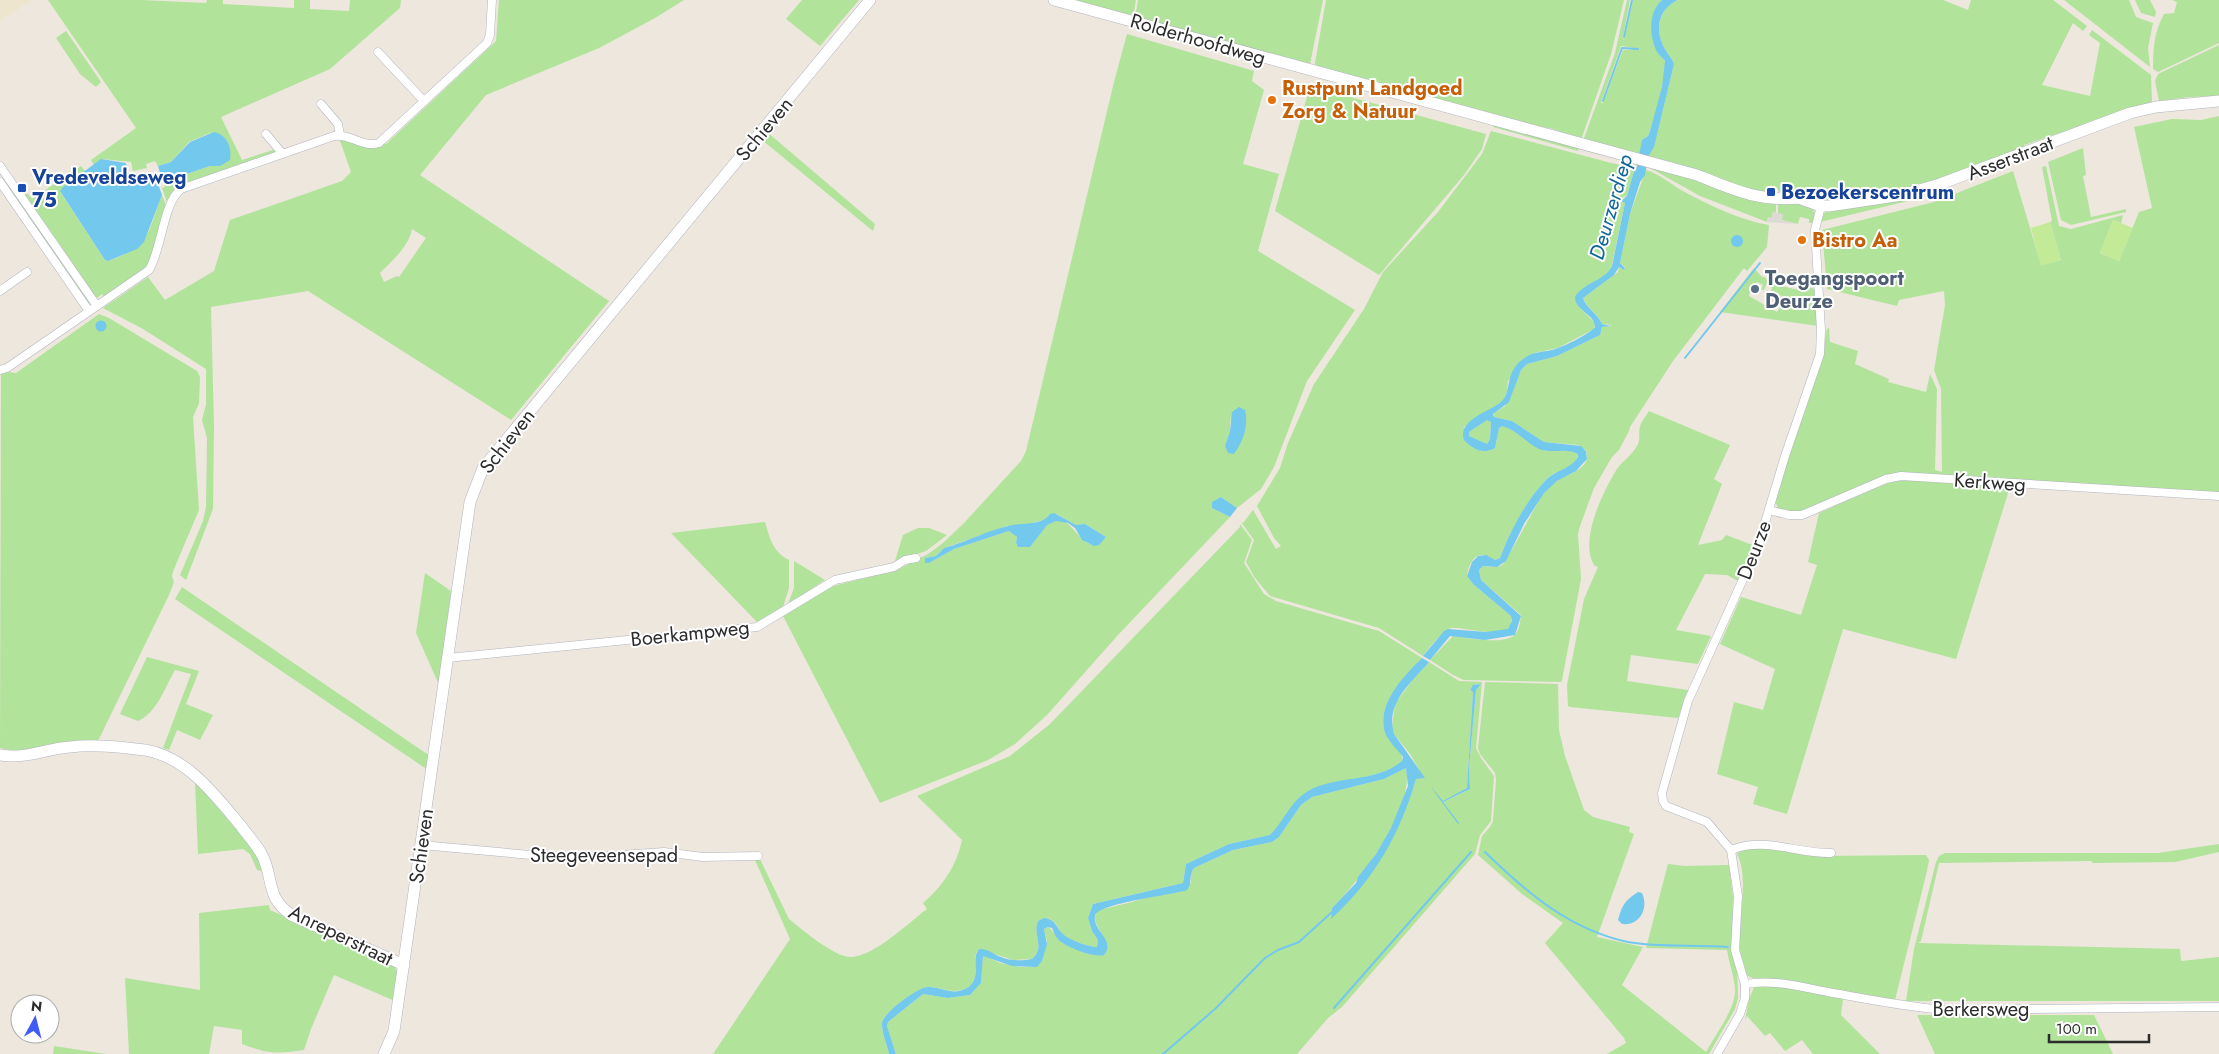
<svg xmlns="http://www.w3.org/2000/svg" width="2219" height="1054" font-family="Jost,sans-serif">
<rect width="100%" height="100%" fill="#ede7de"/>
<!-- education -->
<path fill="#eee5ce" d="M0 0H32L0 21Z"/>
<!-- green -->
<g fill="#b1e39b" fill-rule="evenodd">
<path d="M48 0H141L206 3 207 0H223V4L294 8V0H310V9L349 11 350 0H401L400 8 330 69 221 117 242 160 276 149V152L180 186 170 197 168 205 162 188 165 187 163 182 210 166H220L210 133 189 142 171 162 158 166 155 161 146 164 147 168 133 171 131 162 102 159 94 165 91 160 136 128Z"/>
<path d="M499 0H684L655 18 599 48 486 95 420 175 609 301 511 420 308 291 211 307 214 427 213 509 186 580 180 575 203 521 206 507 207 438 202 420 206 404V369L143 329 103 308 148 277 165 300 214 271 230 220 342 181 351 172 339 138 384 142 386 144 496 41ZM412 229 426 238 399 277 397 276 384 282 380 273C392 261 409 246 412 229Z"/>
<path d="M802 0H859L820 46 786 19Z"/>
<path d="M1066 0H1136L1134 11 1128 17Z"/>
<path d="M1138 0H1323L1310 64 1137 19 1136 12Z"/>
<path d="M1326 0H1624L1611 54 1581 140 1553 129 1519 123 1316 67 1315 63Z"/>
<path d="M1627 0H1630L1623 37 1624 40 1633 0H1662C1649 11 1650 36 1657 51 1659 56 1665 57 1665 63 1667 73 1653 127 1648 135 1647 137 1645 138 1642 140L1641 155 1583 141 1615 53ZM1621 46 1640 49 1623 50 1603 103H1601Z"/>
<path d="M1677 0H1943L1968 10 1971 0H2053L2087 26 2083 31 2073 23 2042 85 2090 96 2100 43 2089 35 2092 30 2151 75 2152 102 2024 145 2025 150 1928 185 1828 203 1805 195 1803 193 1779 192 1778 189 1760 193 1648 157 1657 134 1674 64C1672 58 1669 56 1666 51 1654 31 1657 11 1677 0Z"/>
<path d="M2064 0H2129L2136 17 2153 23 2148 48 2150 67Z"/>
<path d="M2135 0H2150L2156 12 2155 17 2141 13Z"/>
<path d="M2172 0H2219V43L2158 72 2153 69C2153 49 2154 32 2164 14L2174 13 2177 2Z"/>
<path d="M66 31 101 82 96 87 80 74 56 38Z"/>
<path d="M1127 34 1254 71 1252 81 1264 90 1243 164 1279 174 1258 251 1355 310 1307 381 1274 467 1261 489 1237 508 1221 497 1212 508 1230 517 1118 635 1047 715 1015 744 988 760 880 803 783 616 829 587 897 570 928 554 943 543 964 523 1021 461 1026 451 1114 82ZM1230 416 1234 454 1225 446 1230 431ZM1056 514 1076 525 1085 524 1106 537C1080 566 1073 501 1046 525 1042 529 1035 541 1030 547H1020L1016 544 1017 537 1009 531 954 549 929 563H925V558L936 556 944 548 1007 526 1028 524 1047 519 1049 515Z"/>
<path d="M2219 45V96L2190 97 2159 101 2155 81 2158 74Z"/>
<path d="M1310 86 1486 134 1482 149 1464 175 1379 275 1275 211Z"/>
<path d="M2219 116V493L1899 475 1797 514 1779 510 1775 501 1777 493 1821 361 1827 329 1829 328 1830 342 1858 351 1855 364 1889 379 1888 382 1926 392 1930 374 1937 389 1935 470 1942 472 1941 389 1934 370 1945 305 1944 291 1899 300 1897 306 1827 289 1822 230 1934 202 2013 171 2041 265 2061 260 2050 222 2052 221 2042 167 2046 166 2059 226 2071 229 2123 215 2121 223 2113 220 2100 253 2119 261 2139 212 2152 208 2134 127 2172 119 2201 120Z"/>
<path d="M1494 125 1579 147 1578 151 1493 127Z"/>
<path d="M1491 131 1611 163 1637 168 1634 171 1627 196 1623 197 1622 201 1625 203 1611 269 1603 277 1578 293 1579 307 1595 323 1594 329 1558 348 1534 353 1508 381 1507 391 1503 401 1464 427 1468 444C1476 450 1485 454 1495 448L1499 427 1502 426C1518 430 1528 445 1543 450 1554 453 1569 448 1578 454 1578 468 1558 469 1549 477 1530 495 1509 533 1500 558L1495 560C1491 559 1487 556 1483 555 1473 554 1468 567 1467 576L1473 584 1511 616C1518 645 1464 626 1451 628 1443 630 1429 648 1423 656L1379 628 1270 596 1255 578 1246 562 1254 540 1241 522 1243 523 1253 510 1276 549 1281 546 1274 538 1257 506 1280 468 1288 443 1314 384 1364 309 1383 272 1438 212 1482 154Z"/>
<path d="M767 132 875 224 873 231 762 140Z"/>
<path d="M2083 148 2086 175 2083 176 2091 217 2126 209V212L2071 225 2061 220 2048 162Z"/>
<path d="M81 166 85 171 63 187 61 193 105 260 108 261C151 246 147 234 162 195L166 205 149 264 105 298 102 294 97 298 94 296 23 192 25 190 32 199Z"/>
<path d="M1650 168 1776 202V213L1773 212 1772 218 1768 217 1767 222 1700 196Z"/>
<path d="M1646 170C1660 174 1670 184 1683 191 1706 204 1743 221 1769 225L1767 247 1747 271 1744 268 1673 361 1630 427 1629 431 1619 450 1612 457 1594 488 1580 526 1578 534 1581 579 1562 680 1561 682 1464 680 1453 675 1430 660 1453 636C1468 638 1498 644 1512 637 1519 634 1520 622 1521 615L1481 580 1479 570 1483 566C1490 567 1496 568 1502 565 1506 563 1536 504 1543 494 1547 490 1552 484 1557 481 1568 474 1593 468 1586 450L1578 445 1544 442 1512 421 1494 417V413L1505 406 1521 370 1527 364 1557 356 1600 335 1602 327 1611 326V325L1602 324C1598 314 1587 308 1583 298L1618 272 1619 267 1624 270 1625 267 1620 263 1630 214Z"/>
<path d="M10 187 89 302 90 305 8 188Z"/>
<path d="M1907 197 1908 201 1820 222 1825 212 1829 209Z"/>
<path d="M1791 202 1811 206 1815 213 1813 223H1809V219L1800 217 1798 224 1782 220 1778 213V203Z"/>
<path d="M1754 268 1761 276 1766 278 1768 281 1764 290H1761L1763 285 1757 282 1754 286 1752 285 1749 296 1777 312 1780 307 1783 308 1785 298 1774 292 1772 296 1770 295 1774 280H1778L1777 285 1803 291 1805 286 1815 289 1818 326 1720 312Z"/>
<path d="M99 314 109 318 197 371 200 377 199 403 193 417 199 510 174 569 172 576 174 582 169 595 98 741C84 740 72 741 58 743 39 747 20 754 0 748L1 374 8 372 16 373Z"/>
<path d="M1649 411 1730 445 1714 479 1722 484 1698 545 1722 540 1726 535 1755 546 1738 581 1727 575 1705 574 1676 630 1711 636 1698 664 1631 655 1627 681 1688 690 1678 718 1570 707 1568 706 1567 685 1584 599 1598 567 1595 566C1578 543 1603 491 1617 469 1623 461 1632 455 1637 446 1641 440 1638 434 1640 427 1641 422 1646 416 1649 411Z"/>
<path d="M1488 419 1491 422 1490 439 1487 444 1469 436V432Z"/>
<path d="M1903 480 2010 487 1956 659 1843 629 1787 814 1753 804 1758 787 1717 774 1734 702 1763 710 1775 669 1720 644 1741 597 1801 615 1817 565 1808 562 1819 513 1884 484Z"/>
<path d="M765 522C770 539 773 552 789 560V588L783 607 757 622 671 533Z"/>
<path d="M1240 524 1252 540 1244 563 1264 594 1276 601 1379 631 1422 658C1404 679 1367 712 1391 742 1396 748 1404 754 1402 762 1379 780 1338 779 1310 790L1303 795 1271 835 1229 844 1186 864 1183 883 1093 904 1088 918 1092 931 1098 940 1097 947C1089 947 1067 939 1062 934 1057 927 1056 919 1045 918L1038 921C1032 935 1046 947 1032 959L1013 960 979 949C969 961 982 975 969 987 952 996 944 987 928 987 918 988 881 1014 882 1024 882 1034 887 1045 889 1054H713L790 939 755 860 760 859 789 919C801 929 837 959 852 957 876 955 908 923 927 909L923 903C943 886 957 865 962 840L917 796 1010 756 1050 724 1240 527Z"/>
<path d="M918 528H929L947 535 926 551 904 558 894 564 903 535Z"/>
<path d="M794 561 825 580 788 604 794 588Z"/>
<path d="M425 573 451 591 440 687 416 633Z"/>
<path d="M182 587 430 756 428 770 175 599Z"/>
<path d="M147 657 199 671 186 704 213 715 200 740 177 730 169 750 163 748 191 674 175 670C165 687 157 713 138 721L120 714Z"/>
<path d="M1429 662 1459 681 1482 682 1476 748 1481 758 1494 776 1491 821 1480 835 1475 854 1342 1007 1328 1018 1297 1054H896L887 1026 888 1022 923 994 948 998 970 995 981 983 983 955 1000 963 1020 967H1032L1042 961 1047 941 1044 929 1049 927 1062 943 1093 955H1104C1113 935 1085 923 1099 910L1132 902 1191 883V872L1194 868 1233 850 1272 842 1279 837 1301 805 1312 797 1384 779 1406 768C1415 809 1359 882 1332 908L1331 918C1339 912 1345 904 1352 896 1383 861 1403 824 1416 779L1424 778 1410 754 1394 734 1392 727 1395 704 1414 678ZM1481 684 1476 690 1469 768 1470 789 1446 801 1467 788 1473 692 1470 690 1473 685Z"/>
<path d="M1485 682 1558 684 1559 730 1565 756 1584 810 1593 817 1630 827 1629 832 1634 834 1597 937 1643 947 1622 985 1706 1052C1715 1035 1737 1007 1735 988 1734 976 1729 963 1727 950L1646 948 1668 864 1685 866 1729 865 1733 897 1732 949 1737 966 1738 998 1735 1009 1709 1054H1607L1626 1043 1624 1038 1545 943 1563 923 1522 894 1478 855 1482 836 1490 827 1493 821 1496 780 1495 773 1480 754 1478 748Z"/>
<path d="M195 782 249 843 259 856 262 871 257 870 250 854 243 849 198 854Z"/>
<path d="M2219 844V852L2175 862 2093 863 2091 861 1939 863 1921 941 1918 943 2180 949 2181 961 2219 957V1001H1906L1914 949 1936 862 1939 856 1945 853H2158Z"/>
<path d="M1762 847 1820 856 1926 855 1929 860 1927 871 1895 1000 1789 981 1753 978 1746 975C1744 968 1741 960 1740 952 1737 924 1750 879 1737 854L1742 850Z"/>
<path d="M269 905 270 910 392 964 398 972 395 1001 334 975 311 1029 304 1050C275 1054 269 1054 242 1044V1030L214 1026 209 1054H129L125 978 200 990 199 913Z"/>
<path d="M1755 985 1790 988 1843 999 1841 1015 1880 1054H1813L1802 1040 1785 1051 1770 1033 1765 1036 1747 1016 1745 1020 1749 999Z"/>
<path d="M1917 1015H2094L2113 1054H1935Z"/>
<path d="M54 1046 106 1054H53Z"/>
</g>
<!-- pitch -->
<g fill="#c3ea97">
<path d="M2113 220 2133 228 2119 261 2100 253Z"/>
<path d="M2050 222 2061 260 2041 266 2031 228Z"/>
</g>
<!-- plaza -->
<path fill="#dddad5" d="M1773 212 1783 214 1782 220 1798 224 1767 222 1768 217 1772 218Z"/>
<!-- water -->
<g fill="#73c8ed" fill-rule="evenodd">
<path d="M1662 0H1677C1657 11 1654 31 1666 51 1669 56 1672 58 1674 64L1654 147 1648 157 1645 175 1640 182 1630 214 1620 263 1625 268 1624 270 1619 267 1614 275 1583 298C1586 308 1598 314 1602 324L1611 326 1602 327 1600 335 1557 356 1527 364 1521 370 1509 402 1493 414 1494 417 1512 421 1544 442 1581 446 1586 451 1587 459 1576 471 1557 481 1544 493 1524 524 1506 561 1497 567 1483 566 1479 570 1481 580 1521 616 1515 635 1485 640 1450 636 1430 660 1423 656 1444 631 1448 629 1486 632 1508 629 1512 621 1511 616 1473 584 1467 576 1472 562 1478 556 1486 555 1495 560 1500 558C1510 531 1527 499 1547 479 1556 470 1571 469 1578 457V454C1567 447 1552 454 1539 449 1525 442 1517 430 1502 426L1499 428 1495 448C1483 455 1472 449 1464 440 1457 420 1489 412 1501 402 1513 391 1503 371 1526 357 1534 352 1542 352 1552 350 1561 348 1590 334 1595 327 1595 314 1575 311 1575 297 1584 282 1605 281 1612 266L1625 203 1621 201 1627 196 1634 171 1636 170 1642 140 1648 136 1650 131 1662 87 1665 61C1663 58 1659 55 1657 52 1649 36 1648 12 1662 0ZM1487 420 1491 422 1490 439 1487 444 1469 436V432Z"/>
<path d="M214 132C227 135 232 147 230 160L220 166H210L163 182 158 166 171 162 190 142Z"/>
<path d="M101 159 126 163 129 180 155 175 162 195 144 242 137 249 108 261 105 260 60 191 63 187Z"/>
<circle cx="1737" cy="241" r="6"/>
<circle cx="101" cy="326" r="5.5"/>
<path d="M1239 407 1245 410C1249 425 1243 442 1234 454L1228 453 1225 446 1230 431 1232 412Z"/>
<path d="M1221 497 1237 508 1230 517 1212 508V502Z"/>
<path d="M1054 513 1076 525 1085 524 1106 537 1099 545 1094 546 1082 540 1075 528 1068 523 1056 521 1047 525 1030 547H1018L1016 543 1017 537 1009 531 954 549 929 563H925V558L936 556 944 548C968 542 998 525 1022 524 1032 523 1044 523 1050 514Z"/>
<path d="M1422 658 1429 662C1411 683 1385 703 1394 734L1425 778 1416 779C1401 832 1374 880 1333 917L1331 919 1332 908 1356 883 1358 877 1376 854 1391 828 1408 786 1406 768 1384 779 1312 797 1301 805 1279 837 1272 842 1233 850 1194 868C1188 875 1193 883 1187 890 1173 895 1097 903 1095 916 1092 930 1116 940 1104 955 1095 958 1069 948 1061 942 1056 938 1054 933 1052 928L1048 927 1044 929 1047 944 1042 961 1037 967 1012 966 983 956 981 983 970 995 948 998 923 994 888 1022 887 1026 896 1054H889C887 1045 882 1034 882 1024 881 1014 918 987 928 987 944 987 952 997 969 987 982 975 970 961 979 949 987 948 993 954 1001 957 1010 961 1022 961 1032 959 1046 947 1032 935 1038 921L1044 918C1057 919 1056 929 1064 935 1070 940 1089 947 1097 947L1098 940 1092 931 1088 918 1093 904 1183 883 1186 864 1229 844 1270 835C1284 821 1290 802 1308 791 1336 775 1377 783 1402 761L1403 757C1398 750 1390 743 1386 735 1374 706 1404 676 1422 658Z"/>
<path d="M1481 684 1476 690 1469 768 1470 789 1443 802 1459 823 1458 824 1430 786 1443 801 1467 788 1473 692 1470 690 1473 685Z"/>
<path d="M1638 892 1642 893C1649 908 1640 926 1622 924L1618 920C1622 906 1624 901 1638 892Z"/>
</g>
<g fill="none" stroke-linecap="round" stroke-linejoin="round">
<!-- stream -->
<g stroke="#73c8ed" stroke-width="2">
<path d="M1624 37 1632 0"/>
<path d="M1603 101 1622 48 1638 49"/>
<path d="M1685 358 1760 263"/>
<path d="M1485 852C1526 892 1570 930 1628 942 1661 948 1695 944 1728 947"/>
<path d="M1334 1008 1471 852"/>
<path d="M1163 1054 1215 1009 1265 958 1278 950 1299 942 1332 912"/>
</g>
<defs>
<g id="street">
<path d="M378 52 424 101"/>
<path d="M321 104 338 124 340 135"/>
<path d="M266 134 282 153"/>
<path d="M0 166 97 306"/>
<path d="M0 182 89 311"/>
<path d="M0 291 27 272"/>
<path d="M0 370 7 368 149 270C162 249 163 203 181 189L334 136C350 133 362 148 379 143L487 43 490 35 492 0"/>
<path d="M1769 510 1789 515H1802L1886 479 1901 476 2219 496"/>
<path d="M448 658 757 627 835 580 894 567 905 560 916 558"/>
<path d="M421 845 553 857H593L664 852 703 857 758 856"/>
<path d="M1731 850C1764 836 1797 854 1831 853"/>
<path d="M1745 984C1773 979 1801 987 1828 992 1867 999 1906 1007 1946 1010L2219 1007"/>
<path d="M1717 1054 1740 1014 1745 998V984L1735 950 1738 896 1731 850 1707 822 1666 806 1663 801 1662 793 1688 701 1758 546 1785 456 1820 354 1821 330 1815 230 1821 206"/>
</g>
<g id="secondary">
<path d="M1054 0 1697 175C1734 190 1759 202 1800 198"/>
<path d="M1793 196 1821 206H1829L1902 195 1940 184 2130 113 2156 107 2219 101"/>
<path d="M0 755C27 759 44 749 70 747 94 744 120 747 145 750 187 757 215 795 241 826 248 836 258 846 263 857 274 881 266 899 293 916L404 965"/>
<path d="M384 1054 394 1031 470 502 483 468 870 0"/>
</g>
</defs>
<!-- street casing -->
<use href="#street" stroke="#b2b4bf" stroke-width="9"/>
<!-- secondary casing -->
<use href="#secondary" stroke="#b2b4bf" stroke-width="12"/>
<!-- street -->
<use href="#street" stroke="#fff" stroke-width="8"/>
<!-- secondary -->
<use href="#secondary" stroke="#fff" stroke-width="11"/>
</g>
<!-- markers -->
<g fill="#e8710a" stroke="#fff" stroke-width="2">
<circle cx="1272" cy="100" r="5"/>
<circle cx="1802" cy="240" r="5"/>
</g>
<g fill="#1a4fb4" stroke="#fff" stroke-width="2">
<rect x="17" y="183" width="10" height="10" rx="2.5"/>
<rect x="1766" y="187" width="10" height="10" rx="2.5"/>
</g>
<circle fill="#5c6f8a" stroke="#fff" stroke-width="2" cx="1755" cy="289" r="5"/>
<g text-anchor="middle" stroke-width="4" stroke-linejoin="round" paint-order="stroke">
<!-- street labels -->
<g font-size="20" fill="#2c2c2c" stroke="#fff">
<text transform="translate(1198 39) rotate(16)" y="7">Rolderhoofdweg</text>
<text transform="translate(764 129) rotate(-50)" y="7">Schieven</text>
<text transform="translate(2010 158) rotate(-21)" y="7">Asserstraat</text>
<text transform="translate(507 441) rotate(-52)" y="7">Schieven</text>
<text transform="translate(1990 482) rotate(4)" y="7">Kerkweg</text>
<text transform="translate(1754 550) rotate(-69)" y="7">Deurze</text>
<text transform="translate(690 633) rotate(-6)" y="7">Boerkampweg</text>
<text transform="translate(421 846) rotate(-82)" y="7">Schieven</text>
<text x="604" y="862">Steegeveensepad</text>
<text transform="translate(341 935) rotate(26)" y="7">Anreperstraat</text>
<text x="1981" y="1016">Berkersweg</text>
</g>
<!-- food labels -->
<g font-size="20" font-weight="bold" fill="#c56008" stroke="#fff" text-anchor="start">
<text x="1282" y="95">Rustpunt Landgoed<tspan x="1282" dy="23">Zorg &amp; Natuur</tspan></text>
<text x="1812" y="247">Bistro Aa</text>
</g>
<!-- transit labels -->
<g font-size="20" font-weight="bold" fill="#164399" stroke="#fff" text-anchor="start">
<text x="32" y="184">Vredeveldseweg<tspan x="32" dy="23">75</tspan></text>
<text x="1781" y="199">Bezoekerscentrum</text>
</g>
<!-- service labels -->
<g font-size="20" font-weight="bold" fill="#4e5e75" stroke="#fff" text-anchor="start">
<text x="1765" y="285">Toegangspoort<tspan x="1765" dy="23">Deurze</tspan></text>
</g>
<!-- water labels -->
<g font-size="21" font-style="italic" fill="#0f669c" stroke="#fff">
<text transform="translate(1611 207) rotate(-74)" y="7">Deurzerdiep</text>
</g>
</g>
<!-- north arrow -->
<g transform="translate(35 1019) rotate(7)"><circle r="24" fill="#ffffff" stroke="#ababab"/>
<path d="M0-4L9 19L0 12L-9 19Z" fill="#415bf7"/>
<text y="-8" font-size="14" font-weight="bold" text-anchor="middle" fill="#2c2c2c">N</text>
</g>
<!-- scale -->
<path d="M2049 1034v8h100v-8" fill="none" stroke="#2c2c2c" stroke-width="2.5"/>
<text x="2056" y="1034" font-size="15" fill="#2c2c2c" stroke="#ffffff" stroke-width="4" paint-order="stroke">100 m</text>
</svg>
